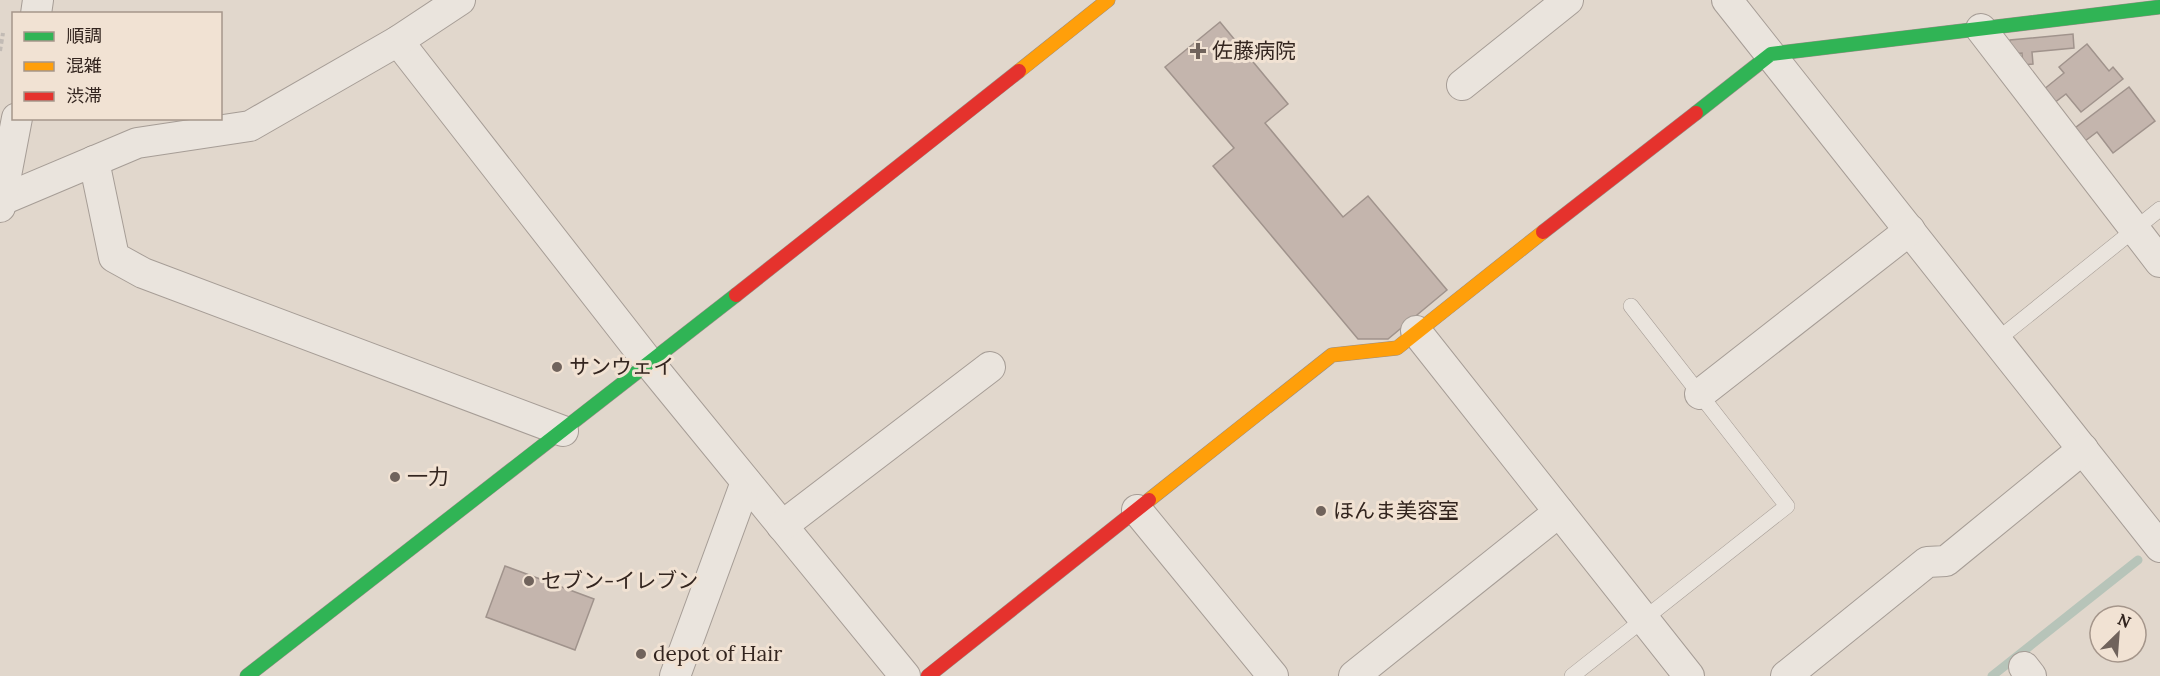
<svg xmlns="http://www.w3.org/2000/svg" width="2160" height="676" font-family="Lora,'Noto Sans JP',serif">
<rect width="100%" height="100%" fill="#e1d7cc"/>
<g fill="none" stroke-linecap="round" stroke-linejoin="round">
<!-- stream -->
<path stroke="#b7c4b9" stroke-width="9" d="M1992 676 2138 560"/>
</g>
<!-- building -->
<g fill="#c4b5ad" stroke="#a0938c" stroke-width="1.5">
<path d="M1220 22 1288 104 1265 123 1343 217 1368 196 1447 290 1388 339H1358L1213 166 1234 148 1165 67Z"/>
<path d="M2073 34 2074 48 2032 52 2033 64 2023 65 2022 53 2011 54 2010 40Z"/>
<path d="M2087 44 2109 71 2113 67 2123 79 2081 112 2066 94 2054 103 2043 90 2064 73 2059 67Z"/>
<path d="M2129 87 2155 121 2113 153 2097 132 2085 141 2075 128Z"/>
<path d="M505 566 594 599 575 650 486 617Z"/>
</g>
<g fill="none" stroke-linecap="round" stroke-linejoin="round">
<defs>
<g id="lane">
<path d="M1997 340 2160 209"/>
<path d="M1572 676 1787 506 1631 306"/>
</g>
<g id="street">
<path d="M1727 0 2160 547"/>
<path d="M36 14 38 0"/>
<path d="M1981 29 2160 262"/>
<path d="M398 41 650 364 905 676"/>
<path d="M1462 85 1568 0"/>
<path d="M94 161 114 257 143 273 563 431"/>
<path d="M2 200 137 143 250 126 398 41 460 0"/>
<path d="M0 207 17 118"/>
<path d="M1416 331 1689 676"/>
<path d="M1700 394 1910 230"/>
<path d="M1137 510 1273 676"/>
<path d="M782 526 990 367"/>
<path d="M2024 667 2031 676"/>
<path d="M675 676 746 482"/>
<path d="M1354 676 1559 512"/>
<path d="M1786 676 1927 562 1946 561 2083 449"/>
</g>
<g id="fast">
<path d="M1696 113 1771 54 2160 7"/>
<path d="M247 676 736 295"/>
</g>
<g id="slow">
<path d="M1019 71 1108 0"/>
<path d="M1149 500 1332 355 1397 348 1543 232"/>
</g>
<g id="jam">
<path d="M1543 232 1696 113"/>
<path d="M736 295 1019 71"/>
<path d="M928 676 1149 500"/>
</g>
</defs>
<!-- lane casing -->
<use href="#lane" stroke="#a69d96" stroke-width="16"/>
<!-- street casing -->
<use href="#street" stroke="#a69d96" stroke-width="32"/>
<!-- fast casing -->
<use href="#fast" stroke="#968c85" stroke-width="15"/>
<!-- slow casing -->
<use href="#slow" stroke="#968c85" stroke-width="15"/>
<!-- jam casing -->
<use href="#jam" stroke="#968c85" stroke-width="15"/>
<!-- path -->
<path stroke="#c2bbb5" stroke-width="4" stroke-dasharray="4.5 3" stroke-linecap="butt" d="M0 51 3 33"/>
<!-- lane -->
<use href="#lane" stroke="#eae4dd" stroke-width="15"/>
<!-- street -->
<use href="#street" stroke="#eae4dd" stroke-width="30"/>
<!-- fast -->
<use href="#fast" stroke="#30b455" stroke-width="14"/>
<!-- slow -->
<use href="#slow" stroke="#ff9f0a" stroke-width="14"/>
<!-- jam -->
<use href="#jam" stroke="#e5322d" stroke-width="14"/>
</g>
<!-- markers -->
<g fill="#70635c" stroke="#f1e2d3" stroke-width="2">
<path d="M1195 42h6v6h6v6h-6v6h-6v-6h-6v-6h6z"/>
<circle cx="557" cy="367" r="6"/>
<circle cx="395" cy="477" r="6"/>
<circle cx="1321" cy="511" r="6"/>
<circle cx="529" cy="581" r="6"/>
<circle cx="641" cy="654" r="6"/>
</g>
<g text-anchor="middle" stroke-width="6" stroke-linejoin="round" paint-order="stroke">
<!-- poi labels -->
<g font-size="21" fill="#33251f" stroke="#f1e2d3" text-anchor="start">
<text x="1212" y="58">佐藤病院</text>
<text x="569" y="374">サンウェイ</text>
<text x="407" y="484">一力</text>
<text x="1333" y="518">ほんま美容室</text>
<text x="541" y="588">セブン-イレブン</text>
<text x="653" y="661">depot of Hair</text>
</g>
</g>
<!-- legend -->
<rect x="12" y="12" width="210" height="108" fill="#f1e2d3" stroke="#a5968b" stroke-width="1.5"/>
<rect x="24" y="32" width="30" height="9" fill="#30b455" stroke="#a5968b" stroke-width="1.5"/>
<text x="66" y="42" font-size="18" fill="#33251f">順調</text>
<rect x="24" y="62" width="30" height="9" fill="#ff9f0a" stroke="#a5968b" stroke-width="1.5"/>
<text x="66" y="72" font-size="18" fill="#33251f">混雑</text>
<rect x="24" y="92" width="30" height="9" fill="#e5322d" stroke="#a5968b" stroke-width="1.5"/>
<text x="66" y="102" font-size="18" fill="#33251f">渋滞</text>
<!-- north arrow -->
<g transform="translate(2118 634) rotate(25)"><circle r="28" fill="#f1e2d3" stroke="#a5968b" stroke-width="1.5"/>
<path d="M0-4.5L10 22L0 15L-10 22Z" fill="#70635c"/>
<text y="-9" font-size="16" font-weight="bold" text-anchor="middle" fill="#33251f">N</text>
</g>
</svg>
